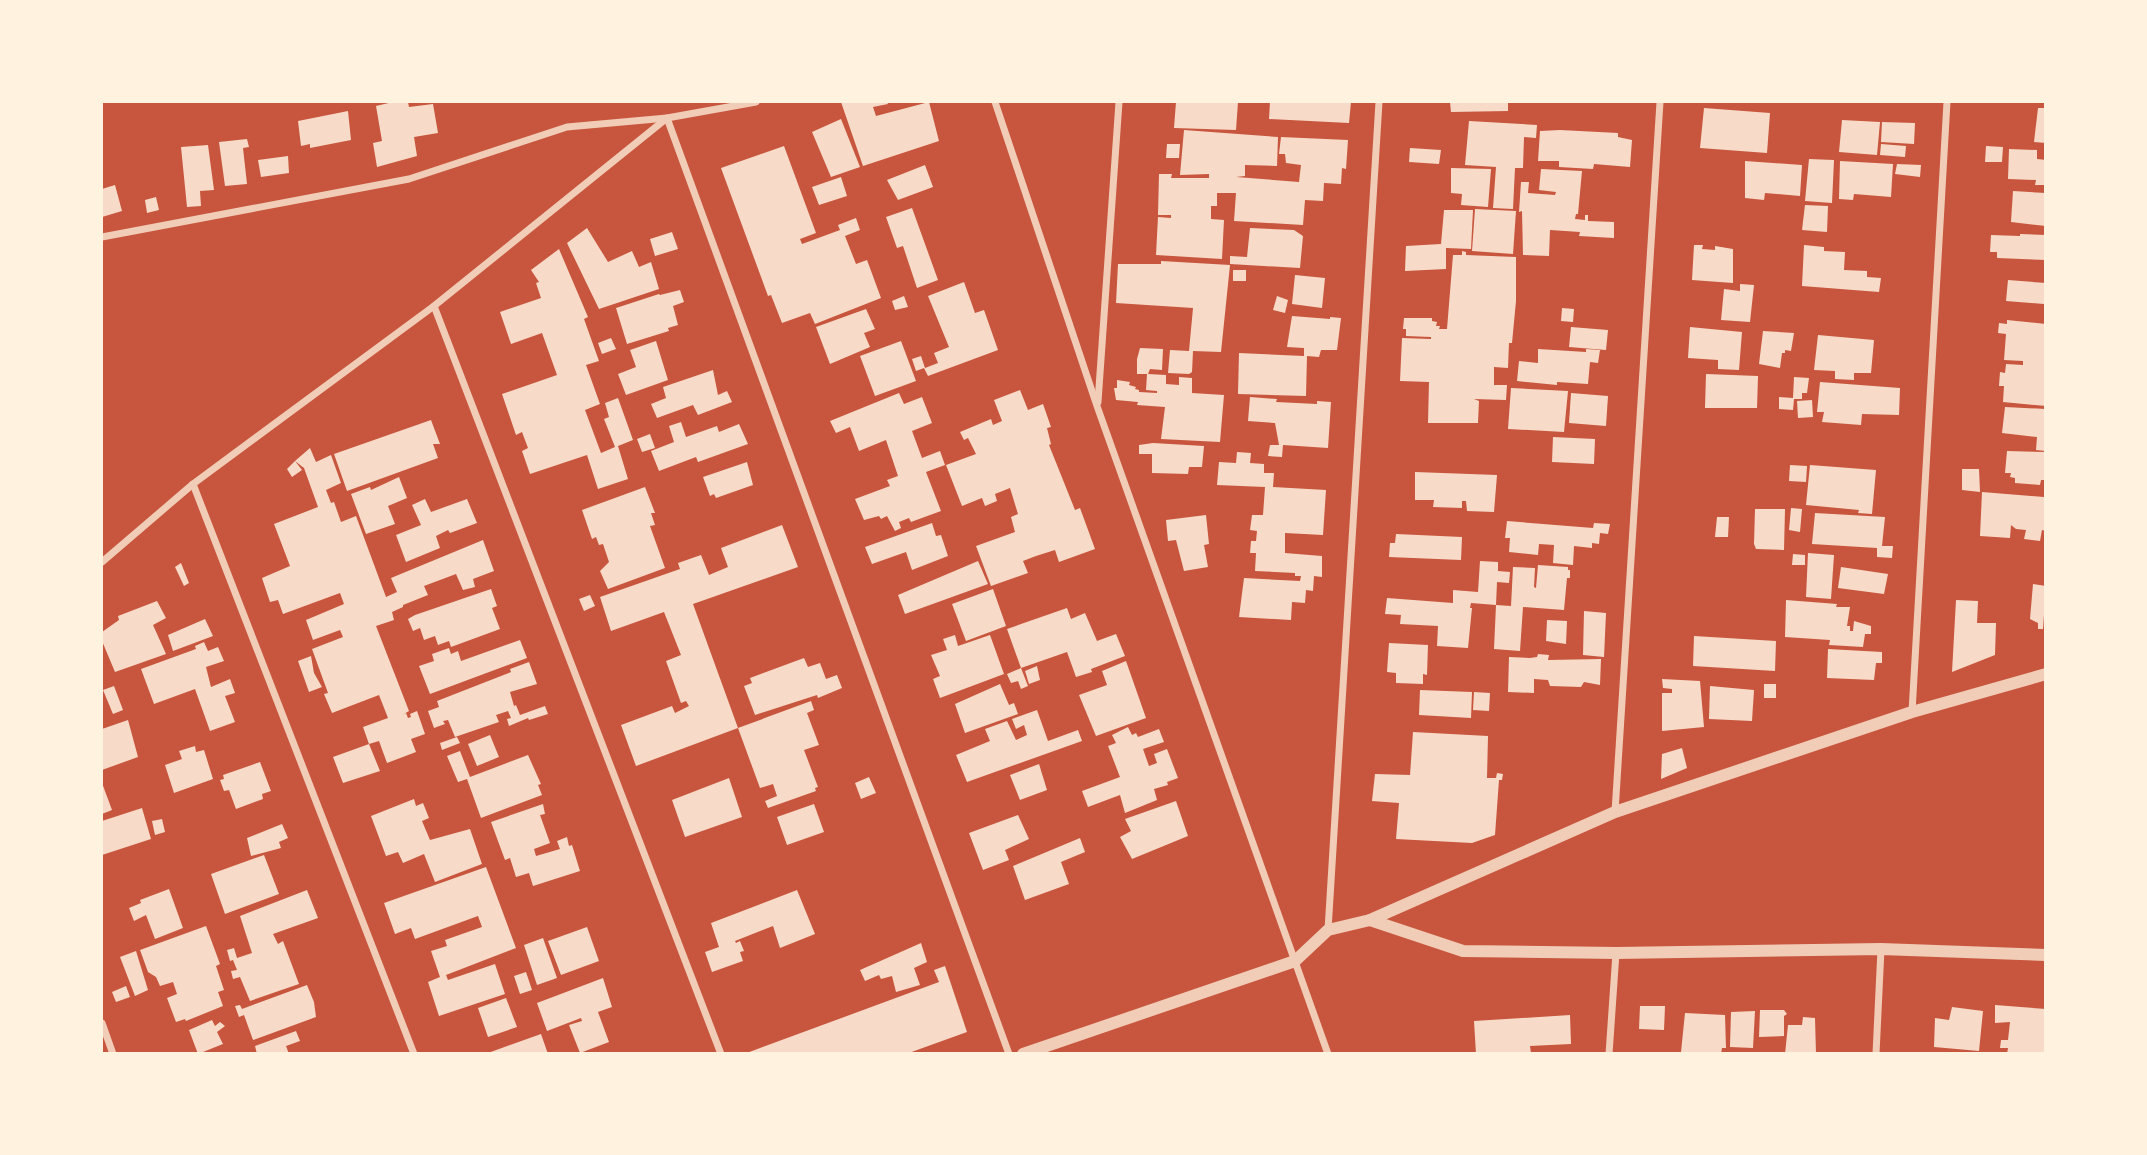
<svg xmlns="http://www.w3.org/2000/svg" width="2147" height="1155" font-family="Barlow,sans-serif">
<rect width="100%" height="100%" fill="#c8553d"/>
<!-- building -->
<g fill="#f7dbc8">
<path d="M393 102H408L409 107 433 104 438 133 414 137 417 156 377 167 373 143 382 141 376 106Z"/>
<path d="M841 102H887L888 104 873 107 876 116 929 102 939 141 863 166Z"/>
<path d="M1176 102H1238L1236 130 1174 128Z"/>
<path d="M1270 102H1351L1349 123 1269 119Z"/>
<path d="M1450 102H1508V111L1451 112Z"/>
<path d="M1704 108 1770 113 1767 153 1700 148Z"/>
<path d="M2038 108H2046V143L2034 142Z"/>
<path d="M348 111 351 140 310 148V144L301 146 298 121Z"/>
<path d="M841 119 860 167 831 177 812 132Z"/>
<path d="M1842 120 1880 122 1877 155 1839 152Z"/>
<path d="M1469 121 1537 125 1536 138 1524 137 1523 168H1515L1513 209 1493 208 1496 167 1465 165Z"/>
<path d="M1882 122 1915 123 1914 144 1881 142Z"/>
<path d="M1184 130 1278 137 1277 166 1245 165V176L1236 177 1299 182 1301 165 1286 163 1285 154H1279L1281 137 1348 140 1346 169 1342 168 1341 184 1324 183 1323 201 1305 200 1303 225 1234 221 1236 193H1217V206H1211V219L1224 220 1222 259 1156 255 1158 217 1171 218V215H1158L1159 174H1172L1171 178H1209V174L1180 175Z"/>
<path d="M1560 130 1618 133V137L1632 140 1630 167 1594 164 1593 169 1559 167V161H1538L1540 131Z"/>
<path d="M247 139 249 147 243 148 247 184 225 186 219 142Z"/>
<path d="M1167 144H1180L1179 158H1166Z"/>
<path d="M1881 144 1906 146 1905 157 1880 155Z"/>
<path d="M208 145 214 190 200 191 201 206 187 207 181 147Z"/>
<path d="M784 146 816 233 800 239 802 244 840 230 838 225 856 218 860 230 845 236 856 264 867 260 881 298 815 324 810 313 782 323 771 295 768 296 721 168Z"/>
<path d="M1986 146 2003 147 2002 162H1985Z"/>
<path d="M1410 148 1441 150 1439 164 1409 162Z"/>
<path d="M2009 149 2037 150V159L2046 160V185H2035L2036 180 2008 179Z"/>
<path d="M288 156 289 173 261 177 258 160Z"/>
<path d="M1809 159 1834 160 1832 203 1805 201Z"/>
<path d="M1745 161 1802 165 1800 196 1765 193 1764 200 1745 198Z"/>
<path d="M1840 161 1893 164 1891 197 1854 194 1853 200 1839 199Z"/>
<path d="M1897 164 1921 165 1920 177 1895 174Z"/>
<path d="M925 165 933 187 898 200 887 180Z"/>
<path d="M1451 168 1491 169 1488 207 1461 205 1462 194 1451 193Z"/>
<path d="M1541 169 1582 171 1578 214H1576L1575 219 1585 220V215H1588V221L1614 222V238L1579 236 1580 232 1550 230 1549 256 1523 255 1522 211 1519 212 1521 182H1529L1528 193 1555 195 1556 192 1539 190Z"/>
<path d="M841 177 847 196 819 205 812 187Z"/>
<path d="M115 185 122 211 102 217V189Z"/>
<path d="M2013 191 2046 193V226L2011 222Z"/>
<path d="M156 197 159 210 147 213 145 200Z"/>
<path d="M1805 205 1828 206 1827 232 1802 230Z"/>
<path d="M912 208 938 280 917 288 903 246 897 248 886 217Z"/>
<path d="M1475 209 1516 211 1513 254 1472 251Z"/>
<path d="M1444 210H1473L1471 249 1446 248V269L1405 271 1406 246 1441 244Z"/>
<path d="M587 228 608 262 632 251 639 267 651 262 659 289 599 309 567 243Z"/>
<path d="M1250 228 1294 230 1303 236 1300 268 1230 264V256L1247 257Z"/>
<path d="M672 232 678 249 655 256 650 239Z"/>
<path d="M2020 234 2046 235V260L1997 258V252H1990L1991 235 2020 236Z"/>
<path d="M1694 245H1703L1702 249 1715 250V246L1733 249V283L1692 280Z"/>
<path d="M1804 245 1824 247V251L1845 252 1844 270 1867 271V277L1881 278 1879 292 1802 286Z"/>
<path d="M559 249 588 317 584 319 599 361 586 365 600 404 585 410 601 453 615 447 604 419 609 417 605 403 618 398 633 440 618 446 628 479 598 489 587 455 530 474 522 451 528 448 522 432 516 435 502 394 557 375 542 333 511 344 500 312 541 298 536 283 539 282 531 270Z"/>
<path d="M1462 251 1466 252V255L1516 257V301L1512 343H1509L1508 368 1494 367V385H1507L1506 400 1474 399 1479 401 1478 423H1428L1429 382 1400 381 1402 338 1431 339V337L1406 336V329H1403L1404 318H1432V321L1437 322 1436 326H1440L1439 329H1447L1453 255H1462Z"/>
<path d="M1161 261 1230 265 1221 352 1193 351 1192 372 1189 374 1168 373 1170 350 1189 351 1193 308 1116 303 1118 264H1161Z"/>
<rect x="1233" y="270" width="13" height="11"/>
<path d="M1295 275 1325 278 1322 308 1292 304Z"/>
<path d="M2008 280 2046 283 2044 304 2006 301Z"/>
<path d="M964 282 975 313 984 310 998 350 928 376 924 368 916 371 912 359 921 356 925 368 938 363 934 353 949 347 928 296Z"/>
<path d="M1740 284 1754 285 1750 322 1721 320 1724 289 1740 291Z"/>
<path d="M680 290 684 302 673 306 678 325 668 328 669 331 627 344 616 308 659 294 660 295Z"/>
<path d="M904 296 908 307 895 310 892 301Z"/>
<path d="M1277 296 1288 300 1285 313 1273 310Z"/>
<path d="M1562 308 1574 309 1573 322 1561 321Z"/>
<path d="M866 309 875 329 864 333 870 347 830 364 816 327Z"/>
<path d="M1292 316 1330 319V317L1341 318 1337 350H1321L1319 357 1307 356 1306 396 1238 394 1239 353 1304 356V348L1287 347Z"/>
<path d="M2007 320 2046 324V406L2003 402 2004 386H1999L2000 372 2005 373 2006 364 2023 365V361L2004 360 2006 334 1998 333 1999 323 2007 324Z"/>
<path d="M1571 327 1608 330 1606 350 1569 347Z"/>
<path d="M1690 327 1742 332 1739 370 1718 369V360L1688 358Z"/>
<path d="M1763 331 1794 333 1791 351 1785 350V353H1782L1780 368 1759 364Z"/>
<path d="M1818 335 1874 340 1871 373H1854V380L1835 379V371L1814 370Z"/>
<path d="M611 338 616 349 602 354 598 343Z"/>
<path d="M656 341 668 380 626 395 618 374 636 367 630 350Z"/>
<path d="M901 341 916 381 875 396 860 356Z"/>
<path d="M1140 348 1163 349 1162 370 1150 369 1148 374 1166 375V384L1179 385V377L1192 378V393L1224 395 1220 442 1161 439 1165 407 1137 405 1138 402 1116 400 1114 388H1117V380L1130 382 1129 385 1136 387 1135 389 1139 390V392L1157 393V391L1146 390 1147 374H1137V359Z"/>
<path d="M1538 349 1586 352V349L1600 350 1598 363 1590 362 1588 384 1557 382V385L1517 381 1519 361 1538 363Z"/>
<path d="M713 370 718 395 727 391 732 402 698 415 693 405 657 418 651 404 666 398 663 387Z"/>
<path d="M1706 374 1758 376 1757 408H1705Z"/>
<path d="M1794 377 1809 378 1807 393H1802V399H1794L1793 410 1779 409V397L1793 398Z"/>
<path d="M1820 382 1900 388 1899 415 1862 414 1861 425 1822 422 1824 412H1817Z"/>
<path d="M1511 388 1568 391 1564 432 1508 429Z"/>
<path d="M1020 390 1028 410 1043 404 1051 427 1047 428 1051 444 1049 445 1075 510 1080 508 1095 549 1059 562 1055 550 1036 556 1023 561 1028 573 991 586 976 546 1015 532 1011 517 1018 514 1010 488 995 494 997 501 985 506 982 498 962 506 946 465 976 454 968 438 964 440 960 432 991 419 993 425 1002 421 994 400Z"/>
<path d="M899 393 904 404 922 397 932 423 912 431 922 458 940 451 945 465 926 472 941 511 911 522 909 518 899 522 901 528 895 531 887 516 881 519 879 516 864 520 855 499 890 486 887 480 898 476 886 440 859 451 850 427 836 433 830 421Z"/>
<path d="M1571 393 1608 396 1606 426 1569 423Z"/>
<path d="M1250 397 1277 399 1276 402 1317 404V401L1331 402 1328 448 1283 445 1282 457 1268 456 1270 445H1279L1275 423 1248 421Z"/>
<path d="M1812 400 1813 417 1798 418 1797 401Z"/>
<path d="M2005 407 2046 409V451L2036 450 2037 437 2002 433Z"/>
<path d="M431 420 440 444H433L438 458 347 491 334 454Z"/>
<path d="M681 422 686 437 717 426 719 432 739 424 748 444 698 462 696 457 659 471 651 451 674 442 669 426Z"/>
<path d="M650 434 655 448 642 452 637 439Z"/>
<path d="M1553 437 1595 439 1594 464 1552 462Z"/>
<path d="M1153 443 1204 446 1202 467H1189L1188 474 1152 473V454H1139V445Z"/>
<path d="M310 448 316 462 331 455 341 483 326 490 331 503 334 502 341 522 356 516 386 597 397 592 391 578 483 540 494 571 473 579 475 587 463 590 456 574 424 586 428 595 403 605V607L392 612 394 620 376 626 409 711 402 715 406 713 408 718 411 717 410 714 417 711 425 734 411 739 416 752 387 763 379 741 369 744 363 727 388 718 379 695 332 713 324 694 328 693 312 649 343 637 340 630 313 640 306 620 344 604 340 593 283 614 278 600 270 602 262 578 290 566 274 524 318 507 304 468 295 461 302 470 292 477 287 469 295 461Z"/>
<path d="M2007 451 2046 452V480H2041L2040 485 2015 483V478L2010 477 2011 473H2005Z"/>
<path d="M1237 452 1251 453 1250 463 1264 464V473H1274L1273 487 1326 490 1323 535 1285 533V553L1322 556V577L1314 576 1313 591 1306 590 1305 603 1292 602 1291 620 1239 617 1244 578 1300 581 1301 576H1295V573L1255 571 1256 553H1250L1251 541H1256L1257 531 1250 530 1252 515H1263L1265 487 1217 485 1219 462 1236 463Z"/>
<path d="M747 462 753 485 716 498 714 494 710 496 703 477Z"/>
<path d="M1790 465 1807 466 1806 482 1789 481Z"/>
<path d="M1810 465 1876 470 1872 514 1858 513 1859 510 1806 505Z"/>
<path d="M1962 469H1979L1980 492 1962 490Z"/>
<path d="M1415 472 1497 475 1494 512 1467 511 1466 501H1462V508L1433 507 1434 500H1415Z"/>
<path d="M399 477 407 498 388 506 395 524 366 534 351 494 370 487 371 490Z"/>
<path d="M645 487 655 513H651L655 525 650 526 665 568 608 589 600 571 609 562 603 544 599 545 596 537 592 539 582 510Z"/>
<path d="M1982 492 2044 497 2046 531 2042 530 2040 541 2024 539 2026 530 2016 529 2011 525 2010 538 1980 536Z"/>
<path d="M425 499 431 512 467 499 477 523 450 533 448 530 436 536 440 548 406 562 396 535 421 525 412 505Z"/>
<path d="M1791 508 1802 509 1800 532 1789 530Z"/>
<path d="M1755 509H1785L1784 550 1756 549 1754 544Z"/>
<path d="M1815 513 1885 517 1882 546H1893L1892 558 1877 557V548L1812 544Z"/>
<path d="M1206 515 1209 544 1204 545 1208 567 1184 571 1176 540 1168 541 1166 520Z"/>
<path d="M1717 517H1729L1728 537H1715Z"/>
<path d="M1507 521 1593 528 1594 523 1610 524 1608 534 1600 533 1599 544 1592 543V548L1574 546 1573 565 1553 563 1554 545 1539 544 1538 555 1509 552 1510 538H1505Z"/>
<path d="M932 523 936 536 941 535 948 556 912 570 906 552 872 564 865 547Z"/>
<path d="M782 525 798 567 693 604 738 728 636 766 621 725 672 706 675 713 689 706 686 701 681 703 666 661 681 655 664 612 611 631 600 597 680 569 678 563 701 555 709 575 728 567 721 548Z"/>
<path d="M1396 534 1462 537 1461 560 1389 557 1390 543H1395Z"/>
<path d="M1808 553 1834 555 1831 599 1806 597Z"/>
<path d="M1793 554 1805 555V565H1792Z"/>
<path d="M978 561 988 584 905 614 898 595Z"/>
<path d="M1480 561 1498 562V571L1510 572 1509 583 1497 582 1496 605 1471 603 1470 608H1472L1468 648 1437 646 1438 626 1400 624 1401 615 1385 614 1387 598 1453 603V590L1478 592Z"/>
<path d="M181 563 189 583 184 586 175 567Z"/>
<path d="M1538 565 1568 567V570H1570V578H1567L1564 610 1523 607 1520 651 1494 649 1496 605 1511 606 1513 567 1535 568 1534 587 1536 588Z"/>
<path d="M1841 567 1888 574 1884 594 1838 588Z"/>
<path d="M2033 584 2046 586 2043 629H2038V623L2030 619Z"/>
<path d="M491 589 497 606 492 608 500 629 451 647 449 641 438 645 435 636 424 640 420 628 413 631 408 619 415 615Z"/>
<path d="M993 589 1006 626 966 641 952 604Z"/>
<path d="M590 595 595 606 584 611 579 599Z"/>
<path d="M1786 600 1837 604 1836 607H1850L1847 626H1850V631H1853L1854 621 1871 626V634H1865L1863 647 1829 645 1830 640 1785 637Z"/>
<path d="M1956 600 1978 601 1977 623H1996L1995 655 1952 672Z"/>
<path d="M157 601 166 618 153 625 166 654 115 672 102 641V632L119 620 118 616Z"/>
<path d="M1067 608 1071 619 1085 613 1097 641 1116 634 1125 656 1091 669 1092 672 1076 677 1067 652 1021 668 1028 686 1021 689 1018 681 1011 683 1007 674 1021 668 1007 629Z"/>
<path d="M1584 611 1606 613 1604 657 1583 655Z"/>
<path d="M205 619 213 636 173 651 168 635Z"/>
<path d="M1547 620 1567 621 1566 644 1546 641Z"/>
<path d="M955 635 958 646 990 635 1004 674 940 698 933 679 940 676 931 655 947 650 943 639Z"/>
<path d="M1694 636 1776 641 1775 671 1693 666Z"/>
<path d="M520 640 527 658 430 694 419 666 434 661 432 654 449 648 451 654 458 651 461 661Z"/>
<path d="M204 642 208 651 218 647 224 661 206 667 211 687 230 679 235 693 225 696 235 722 210 731 195 689 154 704 141 669 196 649 195 646Z"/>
<path d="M1389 643 1428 645 1427 675 1423 674V684L1396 683V673L1387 672Z"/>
<path d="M1828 649 1882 652V663H1876L1874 680 1827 678Z"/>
<path d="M1538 654 1549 655 1548 660 1601 659 1600 685 1584 682 1581 687 1550 686 1548 680 1534 679V693L1508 692 1509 657 1530 658 1537 657Z"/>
<path d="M311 656 314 673 322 687 309 692 298 661Z"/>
<path d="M804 658 808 667 820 663 826 679 837 675 842 688 818 698 817 695 755 715 744 686 752 683 750 678Z"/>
<path d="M1126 661 1146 718 1096 736 1079 695 1107 685 1102 671Z"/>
<path d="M529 662 537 684 510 692 514 706 516 705 520 715 545 706 548 714 529 720 528 718 509 726 507 719 511 718 508 711 496 715 499 722 455 737 448 720 443 721 445 724 434 728 428 711 439 707 437 701 511 672 510 669Z"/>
<path d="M1037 666 1040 680 1029 684 1025 671Z"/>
<path d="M1662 679 1700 681 1704 727 1662 731V693H1672V689L1663 688Z"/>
<path d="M1000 684 1009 705 1014 703 1018 714 965 733 955 704Z"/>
<rect x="1764" y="684" width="12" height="14"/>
<path d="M114 686 123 710 113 714 103 690Z"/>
<path d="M1710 686 1754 690 1752 721 1709 719Z"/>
<path d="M1420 690 1472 692 1471 718 1419 715Z"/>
<path d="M1474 692 1490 693 1489 711 1473 710Z"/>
<path d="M811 701 814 710 807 713 819 745 804 750 818 787 815 788 816 791 768 808 765 801 777 796 773 784 760 788 738 728Z"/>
<path d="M1037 710 1048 741 1078 730 1082 741 967 782 956 755 990 741 985 729 1007 721 1016 740 1027 735 1024 725 1016 729 1012 719Z"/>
<path d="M128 720 138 757 102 770V729Z"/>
<path d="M1128 727 1132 735 1136 733 1138 737 1159 729 1164 742 1143 749 1149 766 1157 763 1154 754 1167 749 1178 778 1167 782 1168 785 1154 789 1157 800 1125 813 1120 795 1088 807 1082 791 1120 777 1108 746 1116 743 1112 735Z"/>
<path d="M1413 732 1488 736 1487 778H1496L1497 773 1503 774 1502 780H1499L1495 835 1472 843 1396 839 1399 803 1372 801 1375 774 1410 775Z"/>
<path d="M490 735 499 757 477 766 468 744Z"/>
<path d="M457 737 460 743 442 750 440 743Z"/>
<path d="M369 744 380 771 343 783 333 757Z"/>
<path d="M195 746 196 752 204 750 213 779 174 793 165 765 182 759 179 751Z"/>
<path d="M1682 748 1687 768 1661 779 1662 754Z"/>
<path d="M460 751 470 777 528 755 541 784 538 785 542 795 481 818 467 779 458 782 447 756Z"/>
<path d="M260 762 271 791 262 794 263 799 236 809 229 790 224 791 220 780 224 779 223 775Z"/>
<path d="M1039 764 1047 790 1020 800 1010 775Z"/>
<path d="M869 777 876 793 861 799 855 783Z"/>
<path d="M729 778 742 817 685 837 672 800Z"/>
<path d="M102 783 112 810 102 814Z"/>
<path d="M414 799 416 806 423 803 429 818 422 821 430 840 470 829 482 864 435 882 424 854 403 863 398 852 386 856 371 816Z"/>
<path d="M1176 801 1188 836 1132 859 1120 837 1131 831 1125 819Z"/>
<path d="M543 804 545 814 540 815 550 843 534 849 536 856 560 849 557 841 567 837 569 846 572 845 580 871 533 886 529 873 516 877 510 858 505 860 491 822Z"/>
<path d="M814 804 824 832 787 845 777 817Z"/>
<path d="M142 808 151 839 102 855V821Z"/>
<path d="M1018 815 1029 839 1005 850 1009 860 983 870 969 833Z"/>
<path d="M162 819 165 832 155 835 152 821Z"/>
<path d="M282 824 288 838 279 842 281 848 251 856 247 838Z"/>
<path d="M1080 838 1085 852 1061 862 1069 884 1025 900 1013 866Z"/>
<path d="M264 855 279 894 225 914 211 874Z"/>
<path d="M486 867 516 948 446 975 448 980 495 964 505 994 439 1016 428 982 440 977 431 951 447 946 445 940 482 927 478 916 415 939 411 928 395 934 384 903Z"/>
<path d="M169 889 183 928 155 939 146 915 134 921 129 908 141 903 140 900Z"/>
<path d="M307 890 318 918 273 934 278 944 283 941 299 984 250 1001 240 977 233 979 231 971 237 970 233 960 230 961 227 950 234 948 237 958 252 953 240 916Z"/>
<path d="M797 890 815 934 780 948 773 926 735 941 736 943 740 941 744 951 740 952 743 961 712 972 705 952 719 947 711 923Z"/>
<path d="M206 926 220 964 216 966 224 990 218 992 223 1006 186 1021 185 1019 176 1022 167 998 177 994 173 982 160 986 156 977 148 972 140 950Z"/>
<path d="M587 927 599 961 561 975 548 941Z"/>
<path d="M543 938 557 978 537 985 524 945Z"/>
<path d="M921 943 927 962 914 968 920 985 896 992 892 976 881 979 879 975 865 981 860 970Z"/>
<path d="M136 951 148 990 135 996 120 957Z"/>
<path d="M945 966 967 1032 906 1054H744L939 982 934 970Z"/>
<path d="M526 972 532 990 520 994 514 976Z"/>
<path d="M603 978 612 1007 598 1012 609 1042 580 1053 569 1025 582 1021 581 1018 547 1031 537 1003Z"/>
<path d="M307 985 314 1002 316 1017 253 1040 244 1015 239 1017 235 1006 240 1005 242 1009Z"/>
<path d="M126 986 130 997 116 1002 112 992Z"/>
<path d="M506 998 517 1027 488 1037 478 1008Z"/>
<path d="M1995 1005 2046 1009V1054H2007L2008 1048H2000L2001 1040H2008L2010 1022 1995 1023Z"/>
<path d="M1640 1006H1665L1664 1030 1639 1029Z"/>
<path d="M1952 1007 1983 1011 1979 1051 1934 1047 1935 1018 1949 1020Z"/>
<path d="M1760 1010H1784L1787 1014 1784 1016V1036L1759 1037Z"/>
<path d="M1755 1011 1753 1048 1730 1047 1731 1012Z"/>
<path d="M1685 1013 1725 1015 1726 1048H1722L1721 1054 1681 1052Z"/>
<path d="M1570 1015 1571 1044 1530 1046 1531 1054H1476L1474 1021Z"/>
<path d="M1803 1017 1815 1018 1816 1054H1785L1788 1025H1802Z"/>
<path d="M212 1020 215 1026 220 1022 225 1026 217 1032 223 1044 198 1054 189 1030Z"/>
<path d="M296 1031 300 1041 286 1046 289 1054H257L255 1046Z"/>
<path d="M541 1034 548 1054H488V1053Z"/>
</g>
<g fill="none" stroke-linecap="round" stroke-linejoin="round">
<!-- minor -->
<g stroke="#f1ccb7" stroke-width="7">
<path d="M995 102 1097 406 1328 1054"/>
<path d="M102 237 409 179 567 127 667 118 1009 1054"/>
<path d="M434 306 721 1054"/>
<path d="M1098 402 1119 102"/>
<path d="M193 484 414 1054"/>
<path d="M102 562 193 484 434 306 667 118 756 102"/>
<path d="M1912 712 1947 102"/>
<path d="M1615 812 1660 102"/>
<path d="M1328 930 1379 102"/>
<path d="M102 1023 113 1054"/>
<path d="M1609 1054 1616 953"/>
<path d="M1876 1054 1881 949"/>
</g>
<!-- tertiary -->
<g stroke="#f1ccb7" stroke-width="12">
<path d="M1370 920 1463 951 1616 953 1881 949 2046 955"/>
<path d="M1023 1054 1295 961 1328 930 1370 920 1615 812 1912 712 2046 674"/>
</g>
</g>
<!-- border -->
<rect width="2147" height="1155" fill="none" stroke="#fff3e0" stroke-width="206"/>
</svg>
